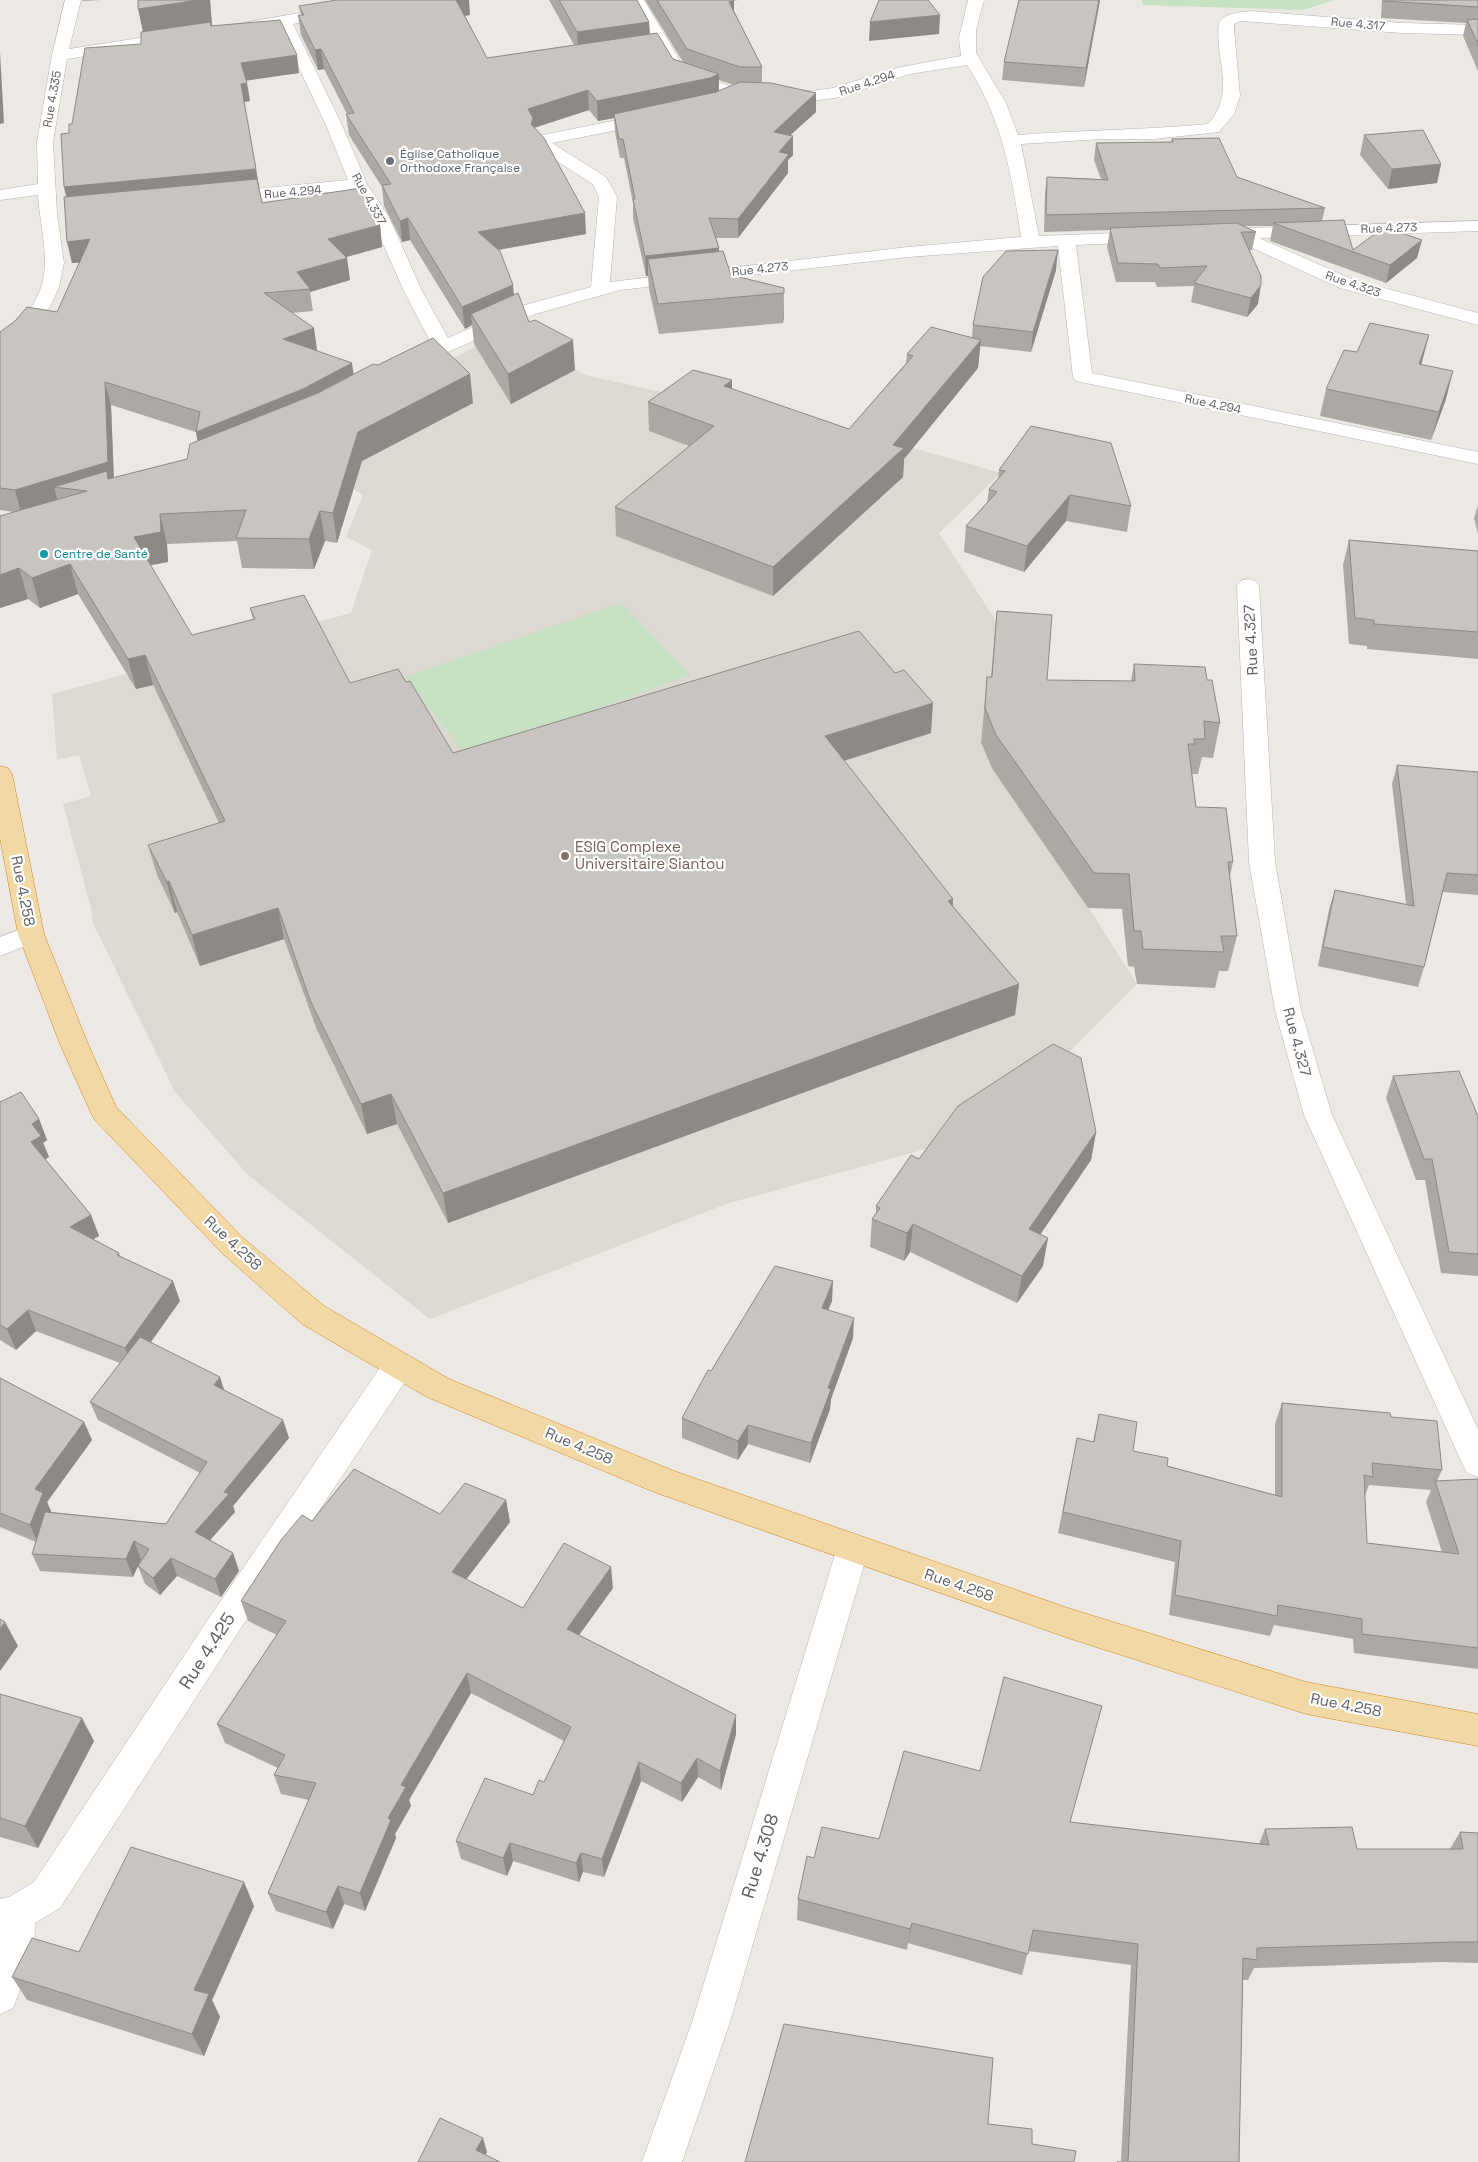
<svg xmlns="http://www.w3.org/2000/svg" width="1478" height="2162" font-family="'Space Grotesk',sans-serif">
<rect width="100%" height="100%" fill="#ece9e4"/>
<!-- education -->
<path fill="#dcd8d2" d="M504 332 585 375 913 448 1001 473 939 533 998 624 988 712H984L981 743 993 770 1089 908 1137 984 1048 1073 948 1143 729 1203 430 1319 248 1175 175 1092 93 923 91 908 63 804 91 796 79 755 57 760 52 694 351 613 372 550 346 537 363 495 316 465 314 429Z"/>
<!-- green -->
<g fill="#c7e1c3">
<path d="M1142 0H1334L1303 10 1143 5Z"/>
<path d="M621 603 690 675 467 756 405 677Z"/>
</g>
<g fill="none" stroke-linecap="round" stroke-linejoin="round">
<defs>
<g id="minor">
<path d="M65 0H81L69 49 178 32 186 37 178 42 67 59 53 142 57 214 64 263 59 287 51 305 36 324 7 351 0 353V337C11 326 24 316 33 304 55 272 40 230 38 195L0 200V190L38 184 37 142 52 55Z"/>
<path d="M373 0H407L399 5 293 24 342 125 367 184 389 217 422 291 448 338 521 306 591 287 599 197 593 184 536 148 534 144 537 136 543 135 652 113 658 114 660 118 658 122 552 143 606 177 617 197 610 282 908 247 1021 237C1012 175 1002 118 967 65L910 74 835 98 810 101 778 100 770 95 778 90 810 91 833 88 901 67 961 56 959 38 968 0H984L976 30V53L1006 103 1018 135C1081 130 1145 130 1208 124 1237 92 1214 59 1219 22 1226 13 1240 12 1251 11L1402 23 1478 25V35L1402 33 1241 21 1234 24V29L1240 96 1234 114 1219 132 1154 139H1102L1021 144 1039 236 1145 232 1151 233 1154 237 1151 241 1145 242 1076 245 1092 373 1478 452V464L1076 381 1073 377 1058 246 908 257 620 290 535 314 450 351 416 369H402L399 365 402 361 432 345 404 291 371 217 353 190 224 202 218 201 215 197 218 193 224 192 348 180 326 125 279 26 243 33 235 28 243 23Z"/>
<path d="M628 0H644L686 71 744 91 746 94 744 97H732L674 77Z"/>
<path d="M1478 221V231L1259 238 1354 280 1478 313V325L1340 288 1233 239 1212 238 1209 234 1212 230 1218 229Z"/>
<path d="M1248 579 1256 581 1259 586 1275 862 1301 1010 1332 1115 1478 1429V1477L1467 1473 1462 1463 1304 1115 1275 1010 1249 862 1237 586 1240 581Z"/>
<path d="M31 925 40 928 44 934 40 940 0 956V937Z"/>
<path d="M399 1352 410 1356 414 1365 410 1374 235 1637 60 1908 35 1923 34 1953 13 2008 0 2014V1899L9 1897 34 1882 211 1615 388 1356Z"/>
<path d="M853 1533 865 1538 869 1548 730 2022 682 2162H642L692 2022 837 1548 841 1538Z"/>
</g>
<path id="trunk" d="M0 766 8 768 12 774 44 934 88 1044 116 1107 242 1237 324 1306 449 1379 674 1471 1068 1608 1306 1682 1478 1714V1746L1306 1714 1068 1638 654 1492 427 1397 302 1324 222 1253 95 1120 91 1113 60 1044 18 934 0 838Z"/>
</defs>
<!-- minor casing -->
<use href="#minor" stroke="#b1b4b7" stroke-width="1"/>
<!-- trunk casing -->
<use href="#trunk" stroke="#d5841b" stroke-width="1"/>
<!-- minor -->
<use href="#minor" fill="#fff" fill-rule="evenodd"/>
<!-- trunk -->
<use href="#trunk" fill="#f2d8a4" fill-rule="evenodd"/>
</g>
<!-- wall -->
<g fill="#aca9a5" fill-rule="evenodd">
<path d="M82 0H101L83 1Z"/>
<path d="M138 0H210L212 25 299 73 246 80 250 101 244 102 262 203 380 225 382 247 346 257 350 280 310 292 313 311 292 313 317 350 316 351 353 375 473 403 362 461 337 543 325 541 314 569 242 568 237 541 167 544 168 562 150 565 192 635 253 619 250 608 350 683 453 753 931 733 844 761 953 899V906L1019 984 1015 1015 448 1223 397 1124 367 1134 317 1030 284 939 200 966 177 912 175 913 157 875 148 845 219 823 153 685 136 689 78 594 40 608 28 599 0 608 14 512 0 510V332L57 312 79 263H72L66 197 69 133 72 124 141 44 143 32ZM111 405 196 432 198 441 187 459 114 478Z"/>
<path d="M549 0H637L649 22 650 34 673 59 683 62 645 0H738L733 1 734 11 762 67V83L816 93V112L790 135 793 155 788 160V173L738 238H716L719 248V251L731 275 784 288 783 323 659 334 649 289 648 276H646L633 218V203L624 158H620L615 132 614 118 598 121 589 110 534 128 586 234 499 250 514 295 529 322 575 370 511 404 474 344 472 325 465 329 410 240 402 242 384 206 382 187 349 135 346 114H347L324 69 318 70 301 35 298 15H301L299 6 470 15 465 16 487 58 574 45ZM719 80 734 85 719 91Z"/>
<path d="M1100 0 1084 87 1002 80 1004 62Z"/>
<path d="M1382 0H1478V71L1463 36 1466 23 1381 18Z"/>
<path d="M1364 135 1441 164 1437 183 1388 189 1360 155Z"/>
<path d="M1172 139 1237 177 1325 208 1322 221 1353 250 1417 258 1386 283 1270 241 1273 226H1244L1256 232 1252 250H1250L1258 304 1247 317 1191 302 1194 286 1157 287 1155 282H1116L1107 247 1110 230 1044 232 1045 193 1047 177 1101 179 1094 160 1096 143 1171 142Z"/>
<path d="M1056 270 1031 352 980 346 978 368 904 459 903 477 773 596 616 536 615 507 689 446 649 431 648 402 732 380V389L849 429 906 363 907 354 972 338 973 325Z"/>
<path d="M1421 365 1446 399 1431 440 1320 416 1326 389Z"/>
<path d="M1031 426 1131 506 1127 532 1066 521 1024 572 964 552 966 526 987 503 989 489 998 479 999 470Z"/>
<path d="M1478 505V534L1474 518Z"/>
<path d="M1349 540 1478 551V659L1367 649V646L1349 644 1343 565Z"/>
<path d="M997 611 1047 680 1131 681 1134 664 1207 680 1220 723 1213 758 1202 757 1198 774H1192L1196 807 1233 862 1230 876 1237 936 1228 971H1219L1215 988 1137 984 1134 967 1128 966 1122 909 1088 908 993 770 981 743 987 677H991Z"/>
<path d="M1397 765 1478 772V895L1443 892 1424 967 1418 987 1318 966 1329 909 1335 890 1406 904 1392 784Z"/>
<path d="M1393 1076 1478 1116V1276L1441 1273 1425 1180H1416L1386 1098Z"/>
<path d="M0 1102 39 1119 47 1140 43 1143 49 1157 45 1159 91 1215 99 1236 93 1239 119 1253 121 1257 180 1301 151 1342 224 1390 283 1420 289 1438 233 1506 235 1512 210 1540 233 1553 239 1571 221 1597 177 1576 160 1595 145 1584 138 1566 133 1577 40 1571 32 1554 36 1542 0 1527V1378L84 1422 92 1440 47 1502 51 1511V1512L166 1524 200 1473 98 1420 90 1402 120 1363 36 1331 16 1350 0 1340Z"/>
<path d="M1096 1132 1091 1160 1040 1234 1043 1266 1017 1303 910 1252 904 1261 870 1247 872 1219 876 1214V1206L919 1159Z"/>
<path d="M832 1301 828 1310 853 1338 831 1399 830 1409 810 1463 748 1444 738 1460 682 1438V1418L711 1371Z"/>
<path d="M1282 1403 1391 1417 1442 1470 1437 1481 1478 1479V1669L1354 1653 1353 1639 1274 1625 1270 1636 1169 1615 1175 1562 1058 1533 1077 1438 1093 1442 1099 1414 1133 1451 1167 1466 1275 1495V1424ZM1369 1485 1431 1490 1426 1502 1442 1552 1367 1543 1365 1496Z"/>
<path d="M506 1500 510 1522 466 1579 523 1608 613 1588 579 1635 736 1734 721 1790 698 1777 682 1802 641 1781 604 1877 583 1872 579 1882 513 1861 507 1876 461 1859 456 1841 533 1795 544 1782 564 1741 471 1693 409 1800 411 1806 395 1834 396 1838 365 1911 344 1904 333 1929 276 1911 268 1893 309 1800 281 1794 274 1775 278 1768 225 1743 217 1724 277 1635 248 1621 241 1601 440 1514Z"/>
<path d="M0 1694 94 1741 38 1848 0 1837Z"/>
<path d="M1070 1822 1259 1844 1265 1829 1357 1849H1450L1460 1832 1478 1833V1963L1441 1962 1254 1968 1248 1980H1243L1239 2162H1117V2161H1121L1131 1965 1028 1951 1022 1975 908 1943 907 1950 797 1920 798 1899 814 1858Z"/>
<path d="M254 1906 212 2000 220 2017 204 2056 27 2000 12 1977 79 1952Z"/>
</g>
<!-- shaded-wall -->
<g fill="#8c8986">
<path d="M199 0H210L212 26 144 36 138 9Z"/>
<path d="M455 0H469L470 15 457 17Z"/>
<path d="M1099 0H1100L1084 87 1086 68Z"/>
<path d="M734 1V21L729 2Z"/>
<path d="M940 15 939 34 869 41 870 22Z"/>
<path d="M649 22 650 42 578 52 577 32Z"/>
<path d="M321 49 324 69 318 70 315 50Z"/>
<path d="M0 52 4 123 0 124Z"/>
<path d="M297 55 299 73 244 81 241 63Z"/>
<path d="M719 74V94L614 114V118L598 121 597 101Z"/>
<path d="M247 83 250 101 244 102 241 84Z"/>
<path d="M588 90 589 110 533 128 532 145 528 109Z"/>
<path d="M816 93V112L773 151 774 132Z"/>
<path d="M793 136V155L788 160V173L738 238V219L779 152Z"/>
<path d="M1441 164 1437 183 1388 189 1392 169Z"/>
<path d="M256 169 259 187 68 205 64 187Z"/>
<path d="M585 213 586 234 480 253 478 232Z"/>
<path d="M408 218 410 240 402 242 400 221Z"/>
<path d="M380 225 382 247 332 261 328 239Z"/>
<path d="M90 239 95 261 72 263 67 242Z"/>
<path d="M1422 240 1417 258 1386 283 1390 265Z"/>
<path d="M719 248V267L648 259V276H646L645 256Z"/>
<path d="M1058 250 1056 270 1031 352 1033 332Z"/>
<path d="M347 258 350 280 310 292V289L297 272Z"/>
<path d="M513 285 515 307 471 314 472 325 465 329 462 307Z"/>
<path d="M1261 285 1258 304 1247 317 1251 298Z"/>
<path d="M784 288V318L783 323 784 293Z"/>
<path d="M314 328 317 350 287 362 283 339Z"/>
<path d="M1429 335 1422 362 1412 392 1419 364Z"/>
<path d="M573 340 575 370 511 404 508 374Z"/>
<path d="M981 340 978 368 904 459 903 477 773 596V567L893 445Z"/>
<path d="M352 363 355 385 200 455 196 432Z"/>
<path d="M1453 371 1446 399 1431 440 1439 412Z"/>
<path d="M470 374 473 403 362 461 337 543 333 513 358 432Z"/>
<path d="M732 380V408L724 386Z"/>
<path d="M105 382 111 405 114 485 87 491 54 487 58 502 21 513 15 490Z"/>
<path d="M1070 495 1066 521 1024 572 1027 546Z"/>
<path d="M320 511 325 541 314 569 309 539Z"/>
<path d="M160 514 167 544 168 562 141 567 134 537Z"/>
<path d="M70 564 78 594 40 608 32 578Z"/>
<path d="M19 568 28 599 0 608V575Z"/>
<path d="M145 655 153 685 136 689 128 659Z"/>
<path d="M933 703 931 733 824 767 825 736Z"/>
<path d="M169 881 177 912 175 913 167 882Z"/>
<path d="M953 899 950 930 948 901Z"/>
<path d="M278 908 284 939 200 966 192 935Z"/>
<path d="M1019 984 1015 1015 448 1223 443 1193Z"/>
<path d="M391 1094 397 1124 367 1134 361 1104Z"/>
<path d="M39 1119 47 1140 43 1143 49 1157 39 1163 31 1142 32 1124Z"/>
<path d="M1096 1132 1091 1160 1025 1257 1029 1229Z"/>
<path d="M91 1215 99 1236 78 1248 70 1227Z"/>
<path d="M913 1224 910 1252 904 1261 907 1233Z"/>
<path d="M1048 1238 1043 1266 1017 1303 1022 1276Z"/>
<path d="M173 1281 180 1301 132 1368 125 1348Z"/>
<path d="M833 1281 832 1301 821 1328 822 1308Z"/>
<path d="M28 1310 36 1331 16 1350 7 1329Z"/>
<path d="M854 1318 853 1338 831 1399 830 1409 810 1463 811 1443 828 1388Z"/>
<path d="M220 1377 226 1396 214 1385Z"/>
<path d="M283 1420 289 1438 233 1506 235 1512 202 1549 195 1532 224 1492Z"/>
<path d="M84 1422 92 1440 47 1502 51 1511 38 1543 30 1525 35 1489Z"/>
<path d="M748 1425V1444L738 1460V1441Z"/>
<path d="M506 1500 510 1522 456 1593 452 1572Z"/>
<path d="M134 1541 141 1559 133 1577 126 1559Z"/>
<path d="M233 1553 239 1571 221 1597 215 1579Z"/>
<path d="M171 1558 177 1576 160 1595 153 1578Z"/>
<path d="M611 1567 613 1588 569 1649 567 1629Z"/>
<path d="M5 1622 18 1646 0 1671V1629Z"/>
<path d="M467 1673 471 1693 409 1800 411 1806 395 1834 396 1838 365 1911 360 1893 388 1818 401 1785Z"/>
<path d="M736 1715V1734L721 1790 720 1771Z"/>
<path d="M82 1718 94 1741 38 1848 25 1826Z"/>
<path d="M697 1758 698 1777 682 1802 681 1783Z"/>
<path d="M639 1762 641 1781 604 1877 602 1859Z"/>
<path d="M510 1843 513 1861 507 1876 503 1858Z"/>
<path d="M581 1853 583 1872 579 1882 576 1863Z"/>
<path d="M244 1882 254 1906 212 2000 220 2017 204 2056 192 2034 194 1990Z"/>
<path d="M338 1886 344 1904 333 1929 326 1912Z"/>
<path d="M912 1923 908 1943 907 1950 910 1929Z"/>
<path d="M483 2138 487 2152 481 2162 476 2150Z"/>
</g>
<!-- building -->
<g fill="#c8c4c0" stroke="#8c8986">
<path d="M138 0H199L138 9Z"/>
<path d="M337 0H456L487 58 657 33 673 59 719 74 710 78 597 101 588 90 528 109 533 118 531 124 544 138 585 213 478 232 500 251 513 285 462 307 408 218 400 221 382 185 391 184 346 114 354 113 321 49 315 50 298 15H304L299 6Z"/>
<path d="M559 0H637L649 22 577 32Z"/>
<path d="M657 0H733L734 1 729 2 762 67H740L687 49Z"/>
<path d="M879 0H928L940 15 870 22Z"/>
<path d="M1019 0H1099L1086 68 1004 62Z"/>
<path d="M1384 0H1478V7L1384 1Z"/>
<path d="M1478 19V44L1467 20Z"/>
<path d="M280 20 297 55 241 63 247 83 241 84 256 169 64 187 61 134 69 133V124H72L85 48 141 44V32L210 22 211 26Z"/>
<path d="M740 82 771 83 816 93 774 132 793 136 779 152 789 154 738 219 709 218 719 248 645 256 633 199H635L623 139H619L614 114 716 92Z"/>
<path d="M1423 130 1441 164 1392 169 1364 135Z"/>
<path d="M1219 138 1237 177 1325 208 1046 215 1047 177 1108 180 1096 143 1173 142 1172 139Z"/>
<path d="M257 179 262 203 361 188 380 225 328 239 347 258 297 272 310 289 264 293 314 328 283 339 352 363 303 389 196 432 200 412 105 382 108 462 15 490 0 488V332L15 321 27 307 57 312 90 239 67 242 64 197Z"/>
<path d="M1344 220 1353 250 1384 227 1422 240 1390 265 1273 223Z"/>
<path d="M1237 223 1256 232H1241L1261 276V285L1251 298 1194 283 1207 266 1160 268 1158 264 1118 263 1110 228Z"/>
<path d="M1058 250 1033 332 973 325 983 277 1006 251Z"/>
<path d="M723 251 731 275 784 288V293L658 304 648 259Z"/>
<path d="M518 293 529 322 535 320 573 340 508 374 471 314Z"/>
<path d="M1370 323 1429 335 1419 364 1453 371 1439 412 1326 389 1344 350 1357 352Z"/>
<path d="M931 327 981 340 893 445 904 448 773 567 615 507 714 426 648 402 693 370 732 380 724 386 849 429 913 356 907 354Z"/>
<path d="M433 338 470 374 358 432 333 513 320 511 309 539 236 538 246 510 160 514 161 532 134 537 192 635 255 619 250 608 304 595 350 683 398 669 406 682 410 681 453 753 859 631 895 673 904 670 933 703 825 736 953 899 948 901 1019 984 443 1193 391 1094 361 1104 310 1000 278 908 192 935 169 881 167 882 148 845 225 821 145 655 128 659 70 564 32 578 19 568 0 575V516L87 491 54 487 107 471 108 479 187 459 190 444 318 393 373 364 378 365Z"/>
<path d="M1031 426 1111 443 1131 506 1070 495 1027 546 966 526 997 492 989 489 1005 471 999 470Z"/>
<path d="M1349 540 1478 551V632L1374 624V620L1355 618Z"/>
<path d="M997 611 1052 615 1047 680 1135 681 1134 664 1205 667 1207 680H1212L1220 723 1204 721 1205 739H1194L1195 744H1188L1196 807 1226 808 1233 862H1228L1237 936H1221L1224 952 1143 949 1141 931H1134L1129 874 1094 873 996 735 985 708 987 677H992Z"/>
<path d="M1397 765 1478 772V875L1447 873 1424 967 1323 947 1335 890 1414 906Z"/>
<path d="M1053 1044 1081 1058 1096 1132 1029 1229 1048 1238 1022 1276 913 1224 907 1233 872 1219 880 1208 876 1206 911 1155 919 1159 958 1106Z"/>
<path d="M1459 1071 1478 1116V1254L1449 1252 1432 1159H1424L1393 1076Z"/>
<path d="M21 1092 39 1119 32 1124 41 1136 31 1142 91 1215 70 1227 119 1253 117 1255 173 1281 125 1348 28 1310 7 1329 0 1325V1102Z"/>
<path d="M775 1266 833 1281 822 1308 854 1318 828 1388 831 1389 811 1443 748 1425 738 1441 682 1418 708 1370 711 1371Z"/>
<path d="M140 1337 220 1377 214 1385 283 1420 224 1492 229 1494 195 1532 233 1553 215 1579 171 1558 153 1578 138 1566 149 1549 134 1541 126 1559 32 1554 45 1512 166 1524 207 1462 90 1402Z"/>
<path d="M0 1378 84 1422 35 1489 43 1493 30 1525 0 1513Z"/>
<path d="M1282 1403 1390 1413 1391 1417 1437 1421 1442 1470 1372 1463 1373 1477 1364 1475 1367 1543 1459 1554 1435 1481 1478 1479V1648L1362 1634V1619L1278 1605 1277 1616 1175 1595 1181 1541 1063 1512 1077 1438 1094 1442 1099 1414 1137 1422 1133 1451 1168 1458 1167 1466 1282 1497Z"/>
<path d="M354 1469 440 1514 465 1483 506 1500 452 1572 523 1608 564 1543 611 1567 567 1629 736 1715 720 1771 697 1758 681 1783 639 1762 602 1859 581 1853 576 1863 510 1843 503 1858 456 1841 485 1778 533 1795 539 1780 544 1782 571 1727 467 1673 401 1785 406 1787 388 1818 391 1820 360 1893 338 1886 326 1912 268 1893 316 1783 274 1775 285 1755 217 1724 286 1621 241 1601 281 1540 302 1515 312 1521Z"/>
<path d="M0 1619 5 1622 0 1629Z"/>
<path d="M1004 1677 1102 1706 1070 1822 1269 1845 1265 1829 1352 1827 1357 1849H1463L1460 1832 1478 1833V1942H1454L1257 1948V1960L1243 1958 1239 2162H1128L1138 1944 1033 1930 1028 1954 912 1923 910 1929 798 1899 807 1856 814 1858 822 1827 879 1839 904 1751 980 1771Z"/>
<path d="M0 1694 82 1718 25 1826 0 1818Z"/>
<path d="M131 1847 244 1882 194 1990 209 1994 192 2034 12 1977 32 1938 79 1952Z"/>
<path d="M784 2024 993 2058 988 2124 1032 2129V2144L1076 2151 1074 2162H745Z"/>
<path d="M440 2118 483 2138 476 2150 500 2162H418Z"/>
</g>
<!-- markers -->
<circle fill="#6b7280" stroke="#fff" stroke-width="2" cx="390" cy="161" r="5"/>
<circle fill="#0f9aa8" stroke="#fff" stroke-width="2" cx="44" cy="554" r="5"/>
<circle fill="#8d6e63" stroke="#fff" stroke-width="2" cx="565" cy="856" r="5"/>
<g text-anchor="middle" stroke-width="4.5" stroke-linejoin="round" paint-order="stroke">
<!-- far-street labels -->
<g font-size="12" fill="#5c5f62" stroke="#fff">
<text transform="translate(1358 24) rotate(5)" y="4">Rue 4.317</text>
<text transform="translate(867 83) rotate(-18)" y="4">Rue 4.294</text>
<text transform="translate(52 99) rotate(-80)" y="4">Rue 4.335</text>
<text transform="translate(293 192) rotate(-5)" y="4">Rue 4.294</text>
<text transform="translate(369 199) rotate(61)" y="4">Rue 4.337</text>
<text transform="translate(1389 228) rotate(-2)" y="4">Rue 4.273</text>
<text transform="translate(760 269) rotate(-6)" y="4">Rue 4.273</text>
<text transform="translate(1353 284) rotate(19)" y="4">Rue 4.323</text>
<text transform="translate(1213 404) rotate(12)" y="4">Rue 4.294</text>
</g>
<!-- far-worship labels -->
<g font-size="12" fill="#5b616d" stroke="#fff" text-anchor="start">
<text x="400" y="158">Église Catholique<tspan x="400" dy="14">Orthodoxe Française</tspan></text>
</g>
<!-- far-culture labels -->
<g font-size="12" fill="#0d838f" stroke="#fff" text-anchor="start">
<text x="54" y="558">Centre de Santé</text>
</g>
<!-- street labels -->
<g font-size="15" fill="#5c5f62" stroke="#fff">
<text transform="translate(1251 640) rotate(-93)" y="5">Rue 4.327</text>
<text transform="translate(23 891) rotate(79)" y="5">Rue 4.258</text>
<text transform="translate(1297 1042) rotate(75)" y="5">Rue 4.327</text>
<text transform="translate(233 1243) rotate(43)" y="5">Rue 4.258</text>
<text transform="translate(579 1446) rotate(23)" y="5">Rue 4.258</text>
<text transform="translate(959 1585) rotate(19)" y="5">Rue 4.258</text>
<text transform="translate(1346 1705) rotate(11)" y="5">Rue 4.258</text>
</g>
<!-- education labels -->
<g font-size="15" fill="#785e54" stroke="#fff" text-anchor="start">
<text x="575" y="852">ESIG Complexe<tspan x="575" dy="17">Universitaire Siantou</tspan></text>
</g>
<!-- near-street labels -->
<g font-size="18" fill="#5c5f62" stroke="#fff">
<text transform="translate(207 1651) rotate(-57)" y="6">Rue 4.425</text>
<text transform="translate(760 1856) rotate(-73)" y="6">Rue 4.308</text>
</g>
</g>
</svg>
